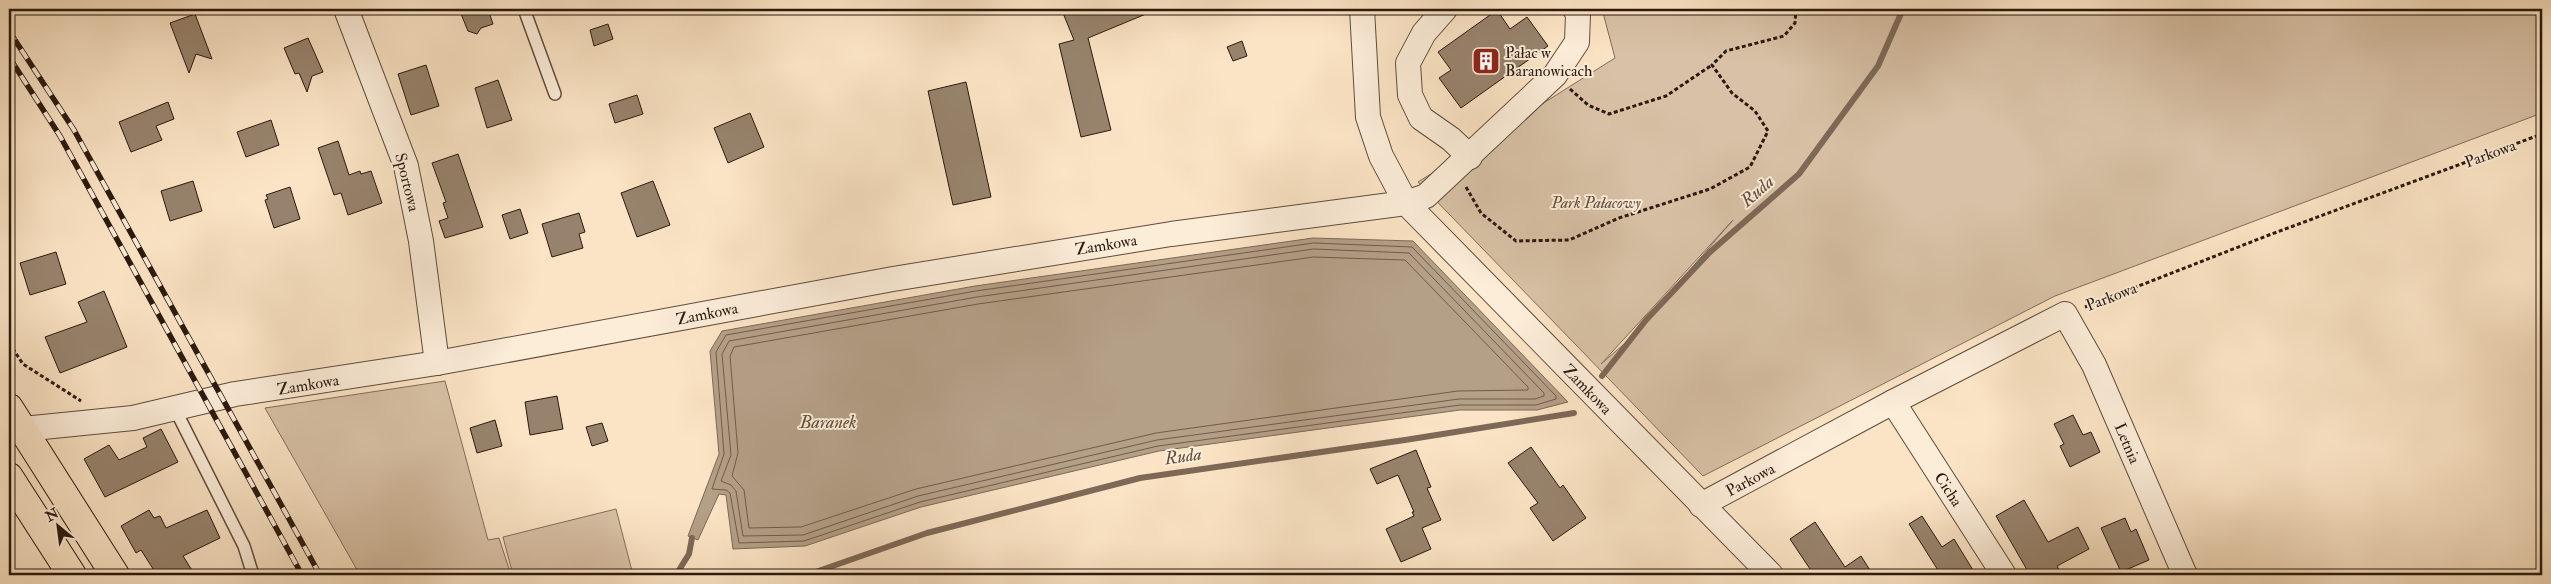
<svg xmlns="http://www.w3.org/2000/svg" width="2551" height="584" font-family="'IM FELL Double Pica',serif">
<rect width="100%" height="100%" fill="#fbe4c5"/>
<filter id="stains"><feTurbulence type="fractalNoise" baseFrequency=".004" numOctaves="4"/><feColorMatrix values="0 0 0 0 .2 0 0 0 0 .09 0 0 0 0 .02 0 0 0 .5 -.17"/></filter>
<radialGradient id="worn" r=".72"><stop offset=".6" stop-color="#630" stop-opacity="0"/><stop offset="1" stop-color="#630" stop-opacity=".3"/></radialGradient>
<!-- green -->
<g fill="#d8c1a6" stroke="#826d5a" fill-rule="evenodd">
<path d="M1602 9H2542V113L2055 296 1703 476 1418 182 1615 58ZM1733 220 1631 338 1601 364Z"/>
<path d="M445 381 488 540 499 538 511 575H360L265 408Z"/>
<path d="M616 509 633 575H513L503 537Z"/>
</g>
<!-- water -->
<path fill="#b49f87" stroke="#7d6957" d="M1313 238 1413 241 1568 402 1537 410H1460L1159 451 921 507 805 546 733 549 726 495 719 494 698 540 688 536 719 454 710 351 722 331 975 286Z"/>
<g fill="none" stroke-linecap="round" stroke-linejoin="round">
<!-- shore -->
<g stroke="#705c4a" stroke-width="1">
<path d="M1314 243 1412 247 1556 396V399L1536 405H1460L1158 446 920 502 804 541 739 543 730 493 726 490 712 489 724 454 716 352 726 335 976 291Z"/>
<path d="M1314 249 1409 253 1544 393V396L1535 399H1459L1157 440 918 496 803 535 743 536 736 491 731 485 721 481 731 455 722 354 729 341 977 297Z"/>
<path d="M1314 257 1405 260 1528 387V390L1458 391 1156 433 916 489 801 527 749 528 744 490 732 476 738 453 730 356 734 347 978 304Z"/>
</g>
<!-- stream -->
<g stroke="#7d6957" stroke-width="6">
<path d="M1602 376 1646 320 1710 252 1799 174 1878 66 1903 9"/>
<path d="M676 575 689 554 692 538"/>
<path d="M807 575 927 533 1140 478 1405 440 1574 413"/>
</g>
</g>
<!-- building -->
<g fill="#97836d" stroke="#2b190e">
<path d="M459 9H488L493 24 481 28 477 34 468 31Z"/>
<path d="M1072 9H1158L1088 38 1111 130 1081 137 1059 44 1074 40 1063 13Z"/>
<path d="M1497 10 1510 29 1527 17 1548 46 1461 108 1439 78 1451 70 1438 52Z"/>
<path d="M195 14 212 59 196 54 189 73 170 23Z"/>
<path d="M608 24 613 39 594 46 590 30Z"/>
<path d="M308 38 323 72 312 76 307 92 299 73 295 74 284 48Z"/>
<path d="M1242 41 1247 56 1233 61 1227 47Z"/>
<path d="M426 65 439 106 411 115 398 74Z"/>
<path d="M498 80 512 120 487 128 475 88Z"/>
<path d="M966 82 991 197 953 205 928 91Z"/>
<path d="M637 95 643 114 615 123 609 104Z"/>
<path d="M168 102 174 119 156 126 162 140 131 152 119 122Z"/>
<path d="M750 113 764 147 728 163 714 128Z"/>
<path d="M271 120 279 145 246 157 237 132Z"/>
<path d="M338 141 349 175 360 171 361 174 371 171 382 203 348 215 341 193 334 195 318 148Z"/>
<path d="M458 154 483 227 445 238 439 221 448 218 443 203 446 202 432 163Z"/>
<path d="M193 181 202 211 170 221 161 191Z"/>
<path d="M653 181 670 225 637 237 621 193Z"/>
<path d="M290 187 300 219 274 228 265 200 268 199 266 195Z"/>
<path d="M520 209 528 233 510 239 502 215Z"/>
<path d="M579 213 585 232 579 234 583 248 552 257 542 224Z"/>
<path d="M56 252 66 284 30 295 20 263Z"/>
<path d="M104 291 127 347 60 373 45 337 87 322 78 302Z"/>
<path d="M557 396 563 429 530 435 525 402Z"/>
<path d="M2073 415 2083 435 2091 432 2100 452 2070 467 2060 446 2064 444 2054 424Z"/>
<path d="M495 420 502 446 477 453 470 428Z"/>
<path d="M602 423 608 441 592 446 586 427Z"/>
<path d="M161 429 178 462 105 497 84 459 109 445 119 460 147 447 143 438Z"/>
<path d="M1531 447 1560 488 1563 485 1586 518 1553 541 1530 508 1538 503 1508 463Z"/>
<path d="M1416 450 1431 487 1427 488 1441 520 1422 528 1431 549 1401 562 1386 529 1414 516 1412 512H1414L1398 475 1377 484 1370 469Z"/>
<path d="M2024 500 2048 542 2078 527 2089 549 2057 566 2062 575H2030L1996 516Z"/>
<path d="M149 510 154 518 160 516 166 528 207 510 220 538 183 556 195 575H157L141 550 136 553 121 526Z"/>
<path d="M1922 516 1942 547 1954 539 1976 575H1941L1909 524Z"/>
<path d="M2125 518 2131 532 2136 529 2149 560 2121 572 2101 528Z"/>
<path d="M1815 522 1845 567 1861 556 1873 575H1814L1790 539Z"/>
</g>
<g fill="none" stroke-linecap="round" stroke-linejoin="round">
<defs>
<g id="lane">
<path d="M524 9 555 94"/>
<path d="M175 409 244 546 253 575"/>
</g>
<g id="street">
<path d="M346 9 406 166 421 241 437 363"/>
<path d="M1362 9 1368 117 1381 156 1406 203 1771 575"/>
<path d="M1445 9 1424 33 1408 63 1410 95 1421 118 1451 139 1470 157"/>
<path d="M1893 402 2004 575"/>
<path d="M9 428 23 429 133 418 235 394 437 363 893 279 1171 234 1406 203 1426 196 1555 75 1577 42 1578 14 1575 9"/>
<path d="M1701 505 1893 402 2065 314 2094 365 2185 575"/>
</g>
<g id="primary">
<path d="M9 408 115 575"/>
<path d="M9 477 72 575"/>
</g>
</defs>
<!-- lane casing -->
<use href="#lane" stroke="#5f4c3c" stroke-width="14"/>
<!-- street casing -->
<use href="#street" stroke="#5f4c3c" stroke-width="26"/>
<!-- primary casing -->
<use href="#primary" stroke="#2b190e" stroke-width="30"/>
<!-- path -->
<g stroke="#2b190e" stroke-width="3" stroke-dasharray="4 2.5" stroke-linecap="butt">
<path d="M1570 89 1588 105 1609 114 1666 96 1712 65"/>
<path d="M1466 187 1481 213 1516 241 1569 240 1619 218 1710 189 1750 167 1768 131 1755 111 1732 93 1712 65 1726 51 1784 36 1795 23 1796 9"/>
<path d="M2085 307 2269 235 2542 134"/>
<path d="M9 343 23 364 81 401"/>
</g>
<!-- lane -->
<use href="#lane" stroke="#fcedd9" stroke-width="11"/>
<!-- street -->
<use href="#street" stroke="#fcedd9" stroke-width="24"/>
<!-- primary -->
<use href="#primary" stroke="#fbe4c5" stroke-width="28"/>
<defs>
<g id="rail">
<path d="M9 31 74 130 320 575"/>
<path d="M9 57 60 136 302 575"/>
</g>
</defs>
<!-- rail casing -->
<use href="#rail" stroke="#2b190e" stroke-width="5.5"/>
<!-- rail -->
<use href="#rail" stroke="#fcedd9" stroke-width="4" stroke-dasharray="11" stroke-linecap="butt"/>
</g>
<!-- icons -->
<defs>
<symbol id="building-square" viewBox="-11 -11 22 22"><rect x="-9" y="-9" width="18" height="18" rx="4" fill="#8f2418" stroke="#fcedd9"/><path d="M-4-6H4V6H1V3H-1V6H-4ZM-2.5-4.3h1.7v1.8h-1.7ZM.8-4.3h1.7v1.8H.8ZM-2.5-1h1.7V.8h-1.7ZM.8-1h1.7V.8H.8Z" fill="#fff"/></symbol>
</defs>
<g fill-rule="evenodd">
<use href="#building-square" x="1470" y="45" width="32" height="32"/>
</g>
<g text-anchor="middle" stroke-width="4" stroke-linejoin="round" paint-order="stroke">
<!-- poi labels -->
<g font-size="16" fill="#2b190e" stroke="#fcedd9" text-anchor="start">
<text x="1505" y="58">Pałac w<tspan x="1505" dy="18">Baranowicach</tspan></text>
</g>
<!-- street labels -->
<g font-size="16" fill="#2b190e" stroke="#fcedd9">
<text transform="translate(2490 153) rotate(-20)" y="6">Parkowa</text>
<text transform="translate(408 182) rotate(76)" y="6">Sportowa</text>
<text transform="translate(1106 244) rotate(-9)" y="6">Zamkowa</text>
<text transform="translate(2111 296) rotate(-21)" y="6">Parkowa</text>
<text transform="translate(707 313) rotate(-11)" y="6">Zamkowa</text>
<text transform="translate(308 384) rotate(-9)" y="6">Zamkowa</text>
<text transform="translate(1588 389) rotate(46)" y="6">Zamkowa</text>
<text transform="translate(2128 443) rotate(67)" y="6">Letnia</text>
<text transform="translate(1750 479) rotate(-28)" y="6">Parkowa</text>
<text transform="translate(1949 489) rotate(57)" y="6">Cicha</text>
</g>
<!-- park labels -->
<g font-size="16" font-style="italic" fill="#5f4b3c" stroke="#fcedd9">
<text x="1596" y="208">Park Pałacowy</text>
</g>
<!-- water labels -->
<g font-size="18" font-style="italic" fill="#624f3e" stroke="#fcedd9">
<text transform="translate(1757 191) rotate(-41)" y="6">Ruda</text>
<text x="828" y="428">Baranek</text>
<text transform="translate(1183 456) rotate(-8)" y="6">Ruda</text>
</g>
</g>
<!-- margin -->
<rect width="2551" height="584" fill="none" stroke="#fbe4c5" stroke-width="30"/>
<rect x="10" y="10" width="2531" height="564" fill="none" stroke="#2b190e" stroke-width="2.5"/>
<rect x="15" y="15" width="2521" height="554" fill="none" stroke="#2b190e"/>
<!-- north arrow -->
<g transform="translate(58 526) rotate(331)" stroke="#fcedd9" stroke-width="4" paint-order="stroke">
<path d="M0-4L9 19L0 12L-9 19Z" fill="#2b190e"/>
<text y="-8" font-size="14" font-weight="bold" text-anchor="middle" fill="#2b190e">N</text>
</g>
<rect width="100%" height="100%" filter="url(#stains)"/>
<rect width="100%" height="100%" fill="url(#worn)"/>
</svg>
